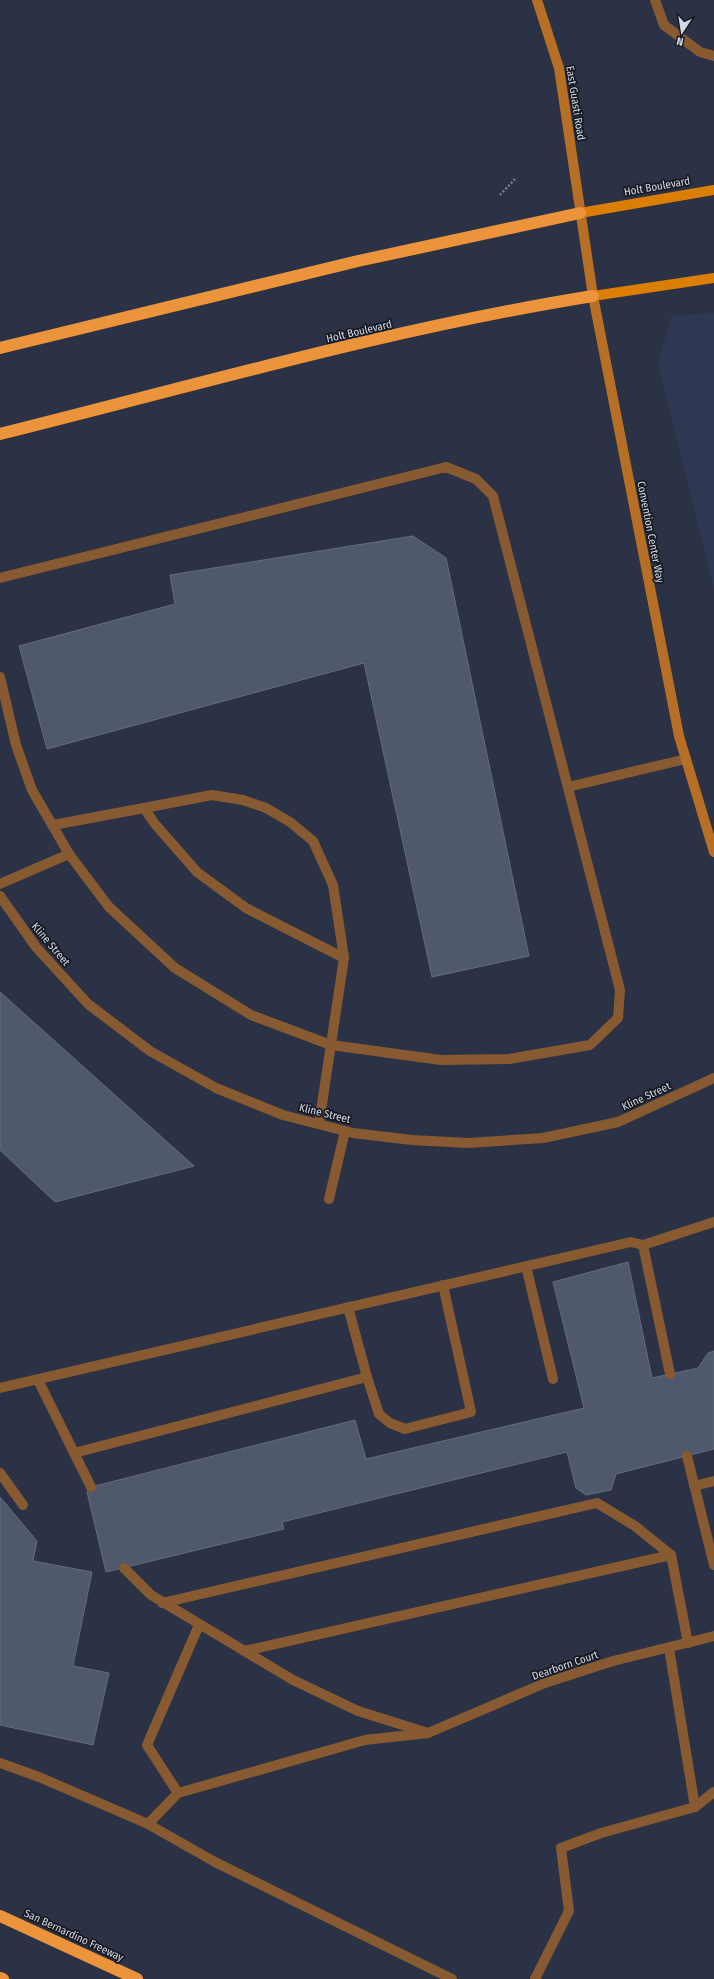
<svg xmlns="http://www.w3.org/2000/svg" width="714" height="1979" font-family="'Fira Sans Condensed',sans-serif">
<rect width="100%" height="100%" fill="#2b3245"/>
<!-- built -->
<path fill="#2f3852" d="M714 313V590L658 364 671 316Z"/>
<!-- building -->
<g fill="#50586d" stroke="#646c82">
<path d="M413 536 446 558 529 956 432 977 364 663 47 749 19 646 175 604 170 575Z"/>
<path d="M0 992 194 1166 55 1202 0 1150Z"/>
<path d="M628 1262 652 1378 698 1368 708 1353 714 1351V1449L616 1474 611 1490 586 1495 576 1488 567 1452 282 1522 284 1529 106 1572 87 1492 91 1487 355 1420 366 1459 584 1408 553 1282Z"/>
<path d="M0 1497 37 1541 33 1561 92 1572 73 1666 109 1673 93 1745 0 1725Z"/>
</g>
<g fill="none" stroke-linecap="round" stroke-linejoin="round">
<!-- path -->
<path stroke="#787e8e" stroke-width="2.5" stroke-dasharray="2 2" stroke-linecap="butt" d="M500 195 515 179"/>
<!-- lane -->
<g stroke="#875a31" stroke-width="10">
<path d="M655 0 664 25 700 52 714 56"/>
<path d="M0 578 446 467 476 479 493 496 620 990 618 1018 590 1045 509 1059 441 1060 331 1045 251 1015 175 968 109 907 69 854 32 790 16 745 0 677"/>
<path d="M568 787 686 759"/>
<path d="M144 808 212 795 243 800 266 808 290 822 313 841 333 885 344 958"/>
<path d="M53 825 144 808 155 824 197 872 246 908 344 958 319 1124"/>
<path d="M0 884 69 854"/>
<path d="M329 1199 345 1131"/>
<path d="M643 1245 670 1374"/>
<path d="M526 1266 553 1379"/>
<path d="M367 1377 379 1414 390 1423 405 1429 471 1412 443 1285"/>
<path d="M38 1380 91 1487"/>
<path d="M0 1388 631 1242 643 1245 714 1222"/>
<path d="M74 1453 367 1377 348 1307"/>
<path d="M687 1456 714 1565"/>
<path d="M0 1473 23 1505"/>
<path d="M694 1486 714 1481"/>
<path d="M124 1568 151 1595 293 1680 358 1711 425 1732"/>
<path d="M162 1603 597 1503 635 1526 671 1555 688 1643"/>
<path d="M669 1648 695 1807"/>
<path d="M244 1651 671 1555"/>
<path d="M428 1733 365 1740 178 1793 148 1824 215 1862 452 1979"/>
<path d="M0 1763 39 1777 148 1824"/>
<path d="M178 1793 147 1745 199 1625"/>
<path d="M535 1979 569 1911 561 1848 601 1833 695 1807 714 1792"/>
</g>
<!-- street -->
<g stroke="#875a31" stroke-width="10">
<path d="M0 896 36 947 88 1004 150 1051 216 1088 283 1115 353 1133 412 1140 468 1143 543 1138 618 1122 714 1078"/>
<path d="M428 1733 545 1683 613 1661 714 1636"/>
</g>
<!-- secondary -->
<path stroke="#b66f24" stroke-width="10" d="M537 0 559 68 593 296 679 736 714 852"/>
<!-- primary -->
<g stroke="#da7e04" stroke-width="10">
<path d="M580 213 714 190"/>
<path d="M593 296 714 278"/>
</g>
<!-- highway -->
<g stroke="#ec943b" stroke-width="12">
<path d="M0 348 358 261 580 213"/>
<path d="M0 434C197 385 393 328 593 296"/>
<path d="M0 1916 137 1979"/>
<path d="M0 1978 3 1979"/>
</g>
</g>
<g text-anchor="middle" stroke-width="3.5" stroke-linejoin="round" paint-order="stroke">
<!-- street labels -->
<g font-size="11" fill="#d3d8e5" stroke="#171a23">
<text transform="translate(576 103) rotate(81)" y="4">East Guasti Road</text>
<text transform="translate(657 186) rotate(-10)" y="4">Holt Boulevard</text>
<text transform="translate(359 331) rotate(-13)" y="4">Holt Boulevard</text>
<text transform="translate(651 532) rotate(79)" y="4">Convention Center Way</text>
<text transform="translate(51 944) rotate(50)" y="4">Kline Street</text>
<text transform="translate(646 1096) rotate(-25)" y="4">Kline Street</text>
<text transform="translate(325 1113) rotate(14)" y="4">Kline Street</text>
<text transform="translate(565 1665) rotate(-19)" y="4">Dearborn Court</text>
<text transform="translate(74 1935) rotate(25)" y="4">San Bernardino Freeway</text>
</g>
</g>
<!-- north arrow -->
<g transform="translate(682 32) rotate(192)" stroke="#171a23" stroke-width="3" paint-order="stroke">
<path d="M0-3L7 15L0 10L-7 15Z" fill="#d3d8e5"/>
<text y="-6" font-size="11" font-weight="bold" text-anchor="middle" fill="#d3d8e5">N</text>
</g>
</svg>
